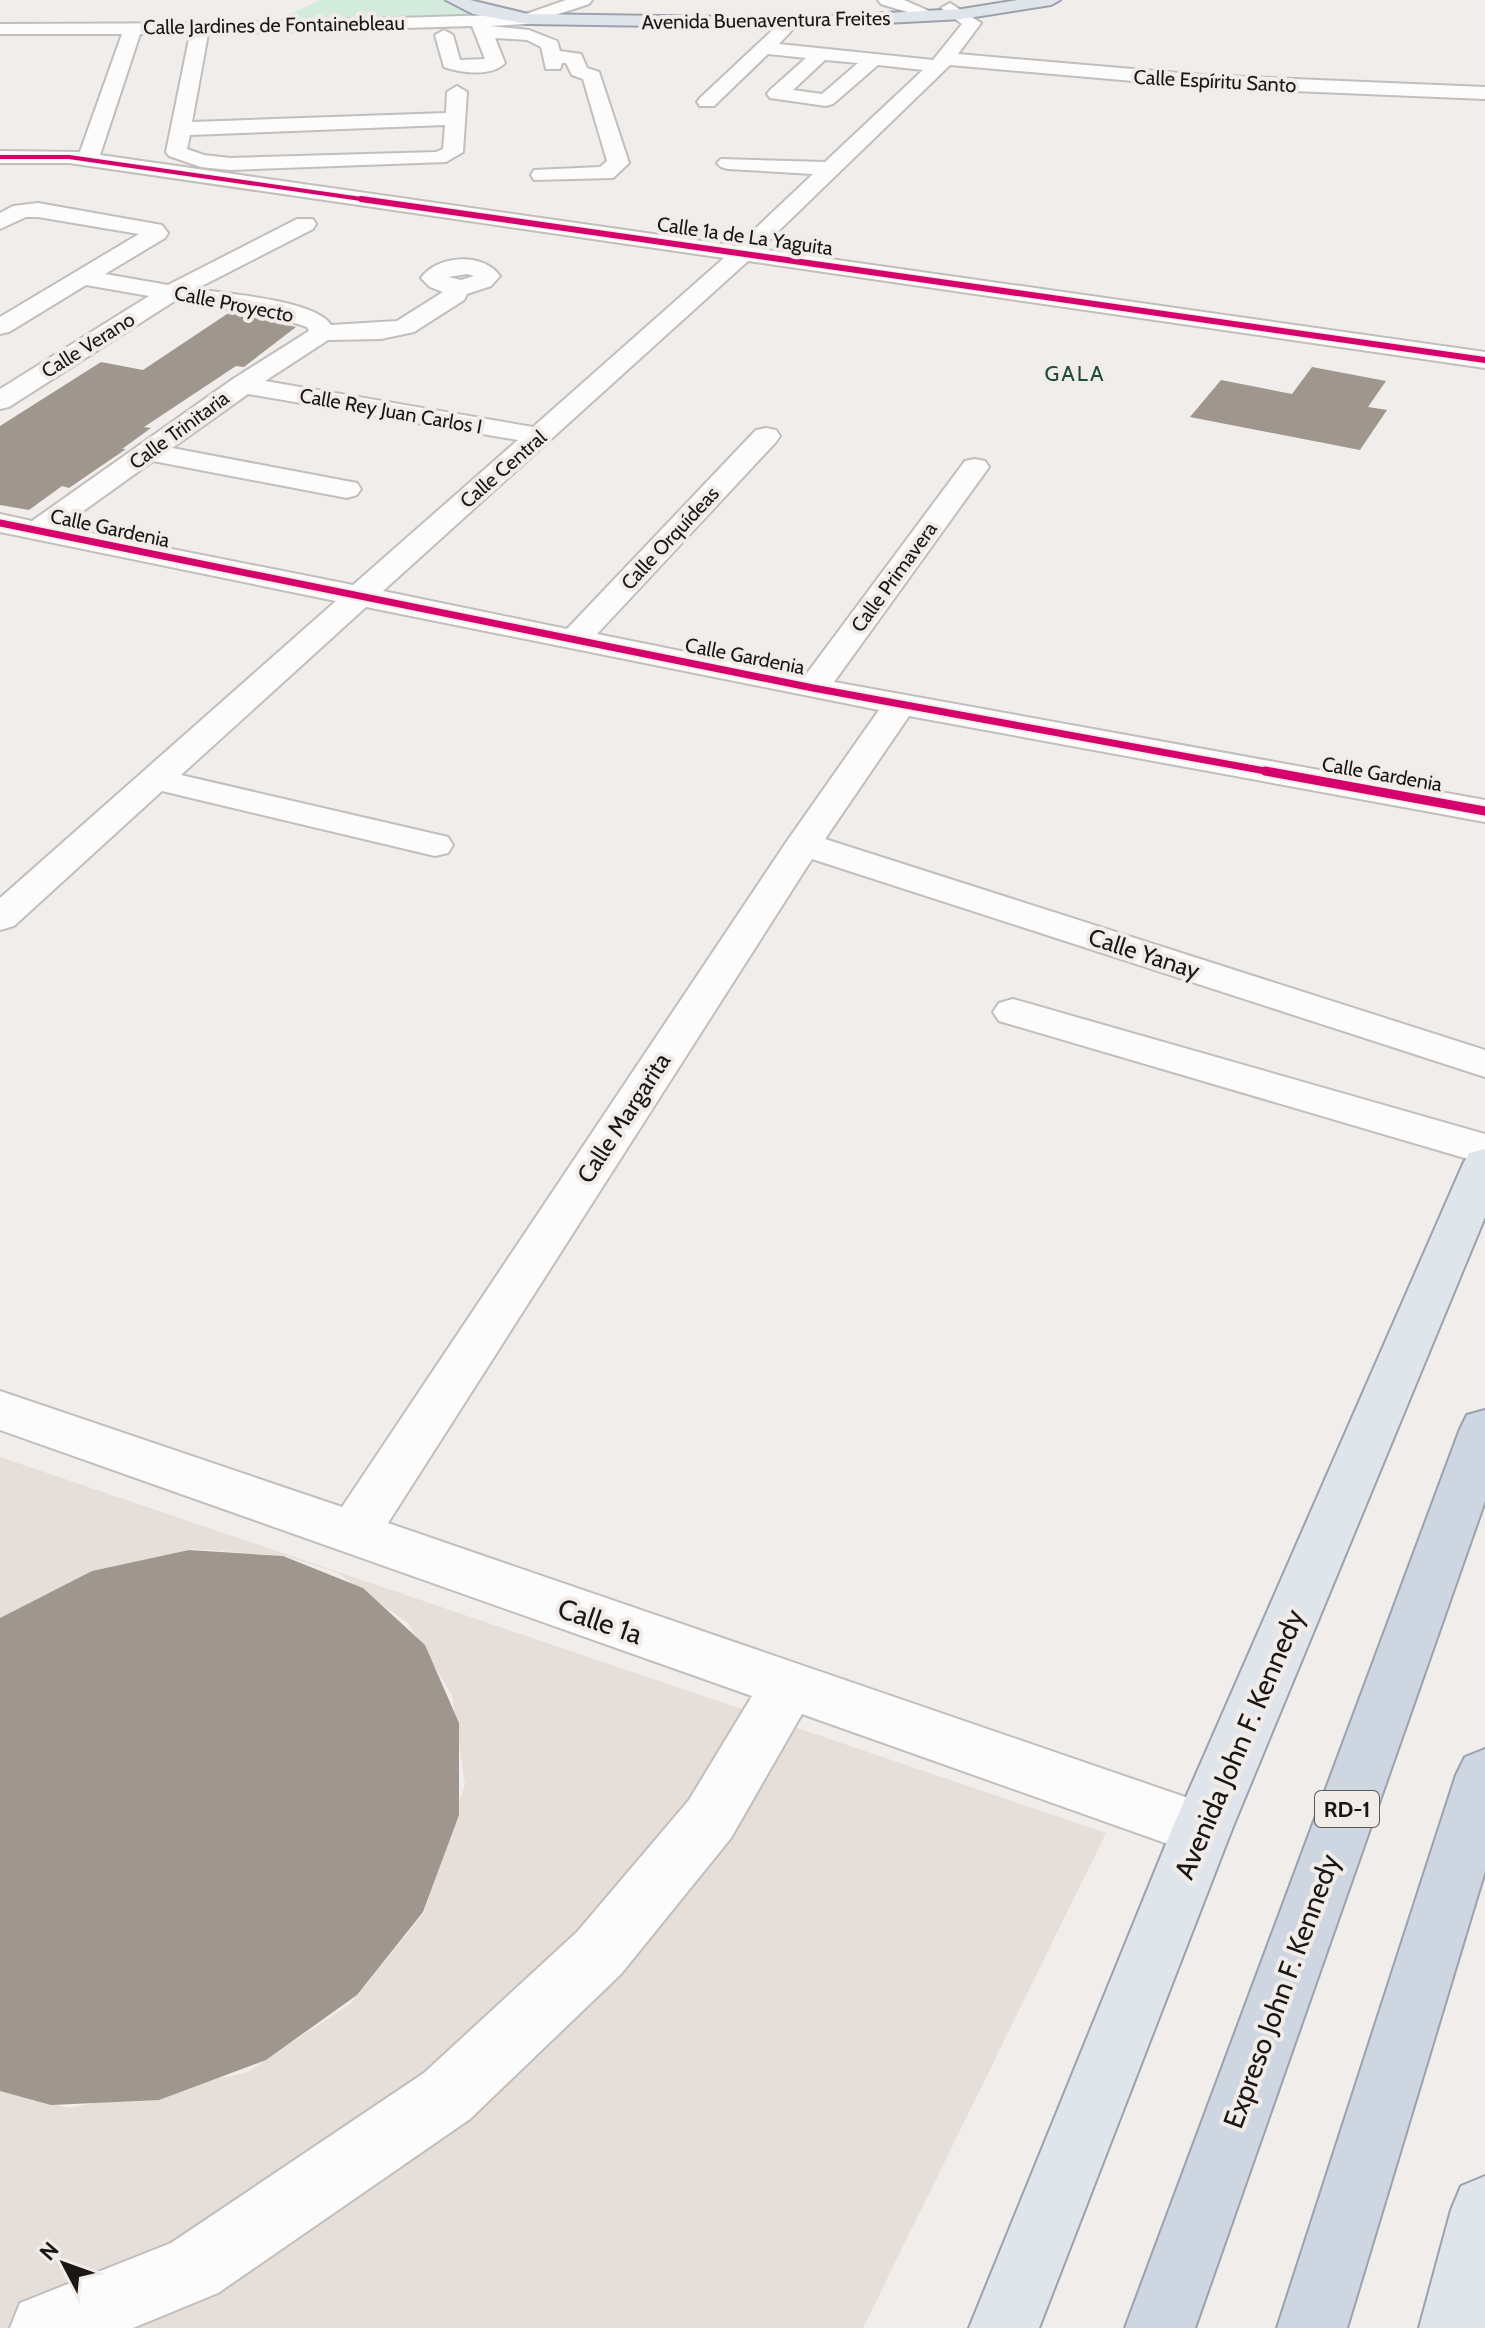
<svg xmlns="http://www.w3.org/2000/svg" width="1485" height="2328" font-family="Cabin,sans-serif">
<rect width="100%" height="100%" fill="#f0edea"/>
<!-- built -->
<path fill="#e6ded8" d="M0 1457 1106 1833 863 2328H0V2091L69 2108 246 2073 350 2004 424 1913 465 1784 452 1695 408 1623 338 1573 286 1556 193 1549 94 1571 0 1618Z"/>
<!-- green -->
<path fill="#d3ebdd" d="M320 0H454L482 11 474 16 289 22 284 17Z"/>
<!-- building -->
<g fill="#9f968e">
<path d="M230 312 296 327 244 367 236 366 144 427 151 428 122 449H126L69 488 62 486 29 510 0 505V426L101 362 143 370Z"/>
<path d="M1312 367 1386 381 1368 407 1387 410 1360 450 1190 417 1221 380 1292 394Z"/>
<path d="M189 1550 283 1556 363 1588 425 1645 459 1723V1815L423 1912 357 1995 266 2060 159 2100 51 2105 0 2091V1618L92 1571Z"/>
</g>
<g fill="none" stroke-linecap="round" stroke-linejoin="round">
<defs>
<g id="minor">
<path d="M566 0H592L589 4 528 24 490 26 529 30 557 41 560 51 581 54 587 68 599 72 629 163 613 178 534 180 531 175 534 170 600 167 607 161 583 79 572 75 566 63H562L560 69H546L541 47 527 40 495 38 505 63C492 77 461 73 444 67L435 35 444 30 453 35 460 60 485 59 472 26 208 34 192 122 446 113 447 92 457 86 467 92 463 152 446 162 230 170 201 167 169 156 166 152 190 34H140L100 155 737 246 813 174 728 169 721 167 717 163 721 159 825 162 923 70 878 65 833 104 826 106 770 98 767 94 770 90 806 58 768 54 714 106H700L697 102 700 98 779 24 785 23 794 28 779 44 933 60 962 24 941 8 950 3 981 23 958 54 1202 75 1485 87V99L1202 87 950 65 760 249 1485 352V368L748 261 383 591 567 629 756 430 766 428 776 430 780 436 776 442 597 634 805 676 965 461 975 459 985 461 989 467 834 682 1485 800V822L909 716 825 839 1485 1050V1077L812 859 388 1523 1223 1810 1232 1829 1223 1848 1202 1856 802 1714 731 1838 621 1974 470 2119 218 2293 133 2328H10L20 2303 171 2243 424 2073 577 1932 689 1800 752 1696 0 1430V1391L342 1507 785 844 879 710 366 607 181 775 448 837 453 845 448 853 435 856 162 791 14 926 0 930V898L336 601 0 532V514L32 521 233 379 309 331 307 327 280 318 176 300 9 407 0 409V389L149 296 86 285 9 332 0 334V317L139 234 38 217H26L0 229V213L13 206 38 203 162 225 168 233 165 238 105 274 168 285 297 219H313L316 224 313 229 196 289C226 294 316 300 331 325L397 321 443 292 430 287 421 278C437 255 483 252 500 276L491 286 467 294 464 300 414 332 381 339 328 340 265 381 533 427 724 258 69 163H0V151L80 152 122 34H0V24L238 23 526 14ZM825 60 858 63 822 94 793 90ZM445 125 443 149 436 152 230 158 204 155 187 149 190 135ZM467 274 474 276 461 280 448 277ZM248 394 518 440 353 585 61 527 153 461 347 498 357 495 361 489 357 483 172 448Z"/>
<path d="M878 0H904L929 11 920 16 881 4Z"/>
<path d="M1013 999 1485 1134V1164L999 1021 993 1012 999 1003Z"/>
</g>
<g id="major">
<path d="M446 0H470L528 14 790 18 962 9 1018 0H1060L1051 5 962 19 790 28 528 24 473 14Z"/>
<path d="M1485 1149V1217L1232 1829 1039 2328H969L1172 1829 1463 1164 1469 1153Z"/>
<path d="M1485 2176V2328H1419L1451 2210 1461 2186Z"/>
</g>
<g id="highway">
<path d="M1485 1410V1501L1195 2328H1125L1460 1429 1467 1415Z"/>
<path d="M1485 1749V1871L1347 2328H1277L1456 1775 1465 1757Z"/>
</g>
</defs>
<!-- minor casing -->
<use href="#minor" stroke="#c1bebc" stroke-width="4"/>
<!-- major casing -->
<use href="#major" stroke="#9aa2ad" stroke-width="4"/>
<!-- highway casing -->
<use href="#highway" stroke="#9aa2ad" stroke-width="4"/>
<!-- minor -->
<use href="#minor" fill="#fdfcfc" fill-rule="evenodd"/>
<!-- major -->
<use href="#major" fill="#e0e5ec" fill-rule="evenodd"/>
<!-- highway -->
<use href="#highway" fill="#cdd6e1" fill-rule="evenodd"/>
<defs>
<path id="cycleway-far3" d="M0 157H69L375 201"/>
<path id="cycleway-far2" d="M361 199 1485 360"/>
<path id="cycleway-far1" d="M0 523 813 688 1276 773"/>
<path id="cycleway" d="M1265 771 1485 811"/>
</defs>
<!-- cycleway-far3 casing -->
<use href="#cycleway-far3" stroke="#f2ece8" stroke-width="6"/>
<!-- cycleway-far2 casing -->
<use href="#cycleway-far2" stroke="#f2ece8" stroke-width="9"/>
<!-- cycleway-far1 casing -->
<use href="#cycleway-far1" stroke="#f2ece8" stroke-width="11"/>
<!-- cycleway casing -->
<use href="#cycleway" stroke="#f2ece8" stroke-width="13"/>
<!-- cycleway-far3 -->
<use href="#cycleway-far3" stroke="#d6006c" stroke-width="4"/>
<!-- cycleway-far2 -->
<use href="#cycleway-far2" stroke="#d6006c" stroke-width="6"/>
<!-- cycleway-far1 -->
<use href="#cycleway-far1" stroke="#d6006c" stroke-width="7"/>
<!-- cycleway -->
<use href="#cycleway" stroke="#d6006c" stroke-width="9"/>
</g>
<g text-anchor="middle" stroke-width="8" stroke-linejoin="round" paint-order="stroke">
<!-- far-street labels -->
<g font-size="20" fill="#1a1817" stroke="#f2ece8">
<text transform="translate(766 20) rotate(-1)" y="7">Avenida Buenaventura Freites</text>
<text transform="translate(274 25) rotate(-1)" y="7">Calle Jardines de Fontainebleau</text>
<text transform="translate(1215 81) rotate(3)" y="7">Calle Espíritu Santo</text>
<text transform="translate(745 236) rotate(8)" y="7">Calle 1a de La Yaguita</text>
<text transform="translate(234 304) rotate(11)" y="7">Calle Proyecto</text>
<text transform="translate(88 345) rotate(-32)" y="7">Calle Verano</text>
<text transform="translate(391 411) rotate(10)" y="7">Calle Rey Juan Carlos I</text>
<text transform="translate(179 430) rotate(-36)" y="7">Calle Trinitaria</text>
<text transform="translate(503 469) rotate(-41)" y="7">Calle Central</text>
<text transform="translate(110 528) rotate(12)" y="7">Calle Gardenia</text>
<text transform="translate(670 538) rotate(-47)" y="7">Calle Orquídeas</text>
<text transform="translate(894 577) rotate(-54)" y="7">Calle Primavera</text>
<text transform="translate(745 656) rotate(11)" y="7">Calle Gardenia</text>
<text transform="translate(1382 774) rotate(10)" y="7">Calle Gardenia</text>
</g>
<!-- far-neighbourhood labels -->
<g font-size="22" letter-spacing="2" fill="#1c4c3b" stroke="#f2ece8">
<text x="1075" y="381">GALA</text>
</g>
<!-- shield labels -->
<rect fill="#f2ece8" stroke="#5b5856" stroke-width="2" x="1315" y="1791" width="64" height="36" rx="6"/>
<g font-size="22" font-weight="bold" fill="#1a1817">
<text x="1347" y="1817">RD-1</text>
</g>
<!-- street labels -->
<g font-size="24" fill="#1a1817" stroke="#f2ece8">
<text transform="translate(1144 954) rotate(18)" y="8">Calle Yanay</text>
<text transform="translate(624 1118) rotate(-57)" y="8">Calle Margarita</text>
</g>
<!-- near-street labels -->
<g font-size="28" fill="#1a1817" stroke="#f2ece8">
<text transform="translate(600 1621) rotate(19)" y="10">Calle 1a</text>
<text transform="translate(1239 1744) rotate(-67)" y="10">Avenida John F. Kennedy</text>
<text transform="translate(1281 1991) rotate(-70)" y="10">Expreso John F. Kennedy</text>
</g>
</g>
<!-- north arrow -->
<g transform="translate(64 2264) rotate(311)" stroke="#f2ece8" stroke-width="6" paint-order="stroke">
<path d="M0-6L14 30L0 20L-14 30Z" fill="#1a1817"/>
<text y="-12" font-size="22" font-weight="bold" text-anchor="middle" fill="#1a1817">N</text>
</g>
</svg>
